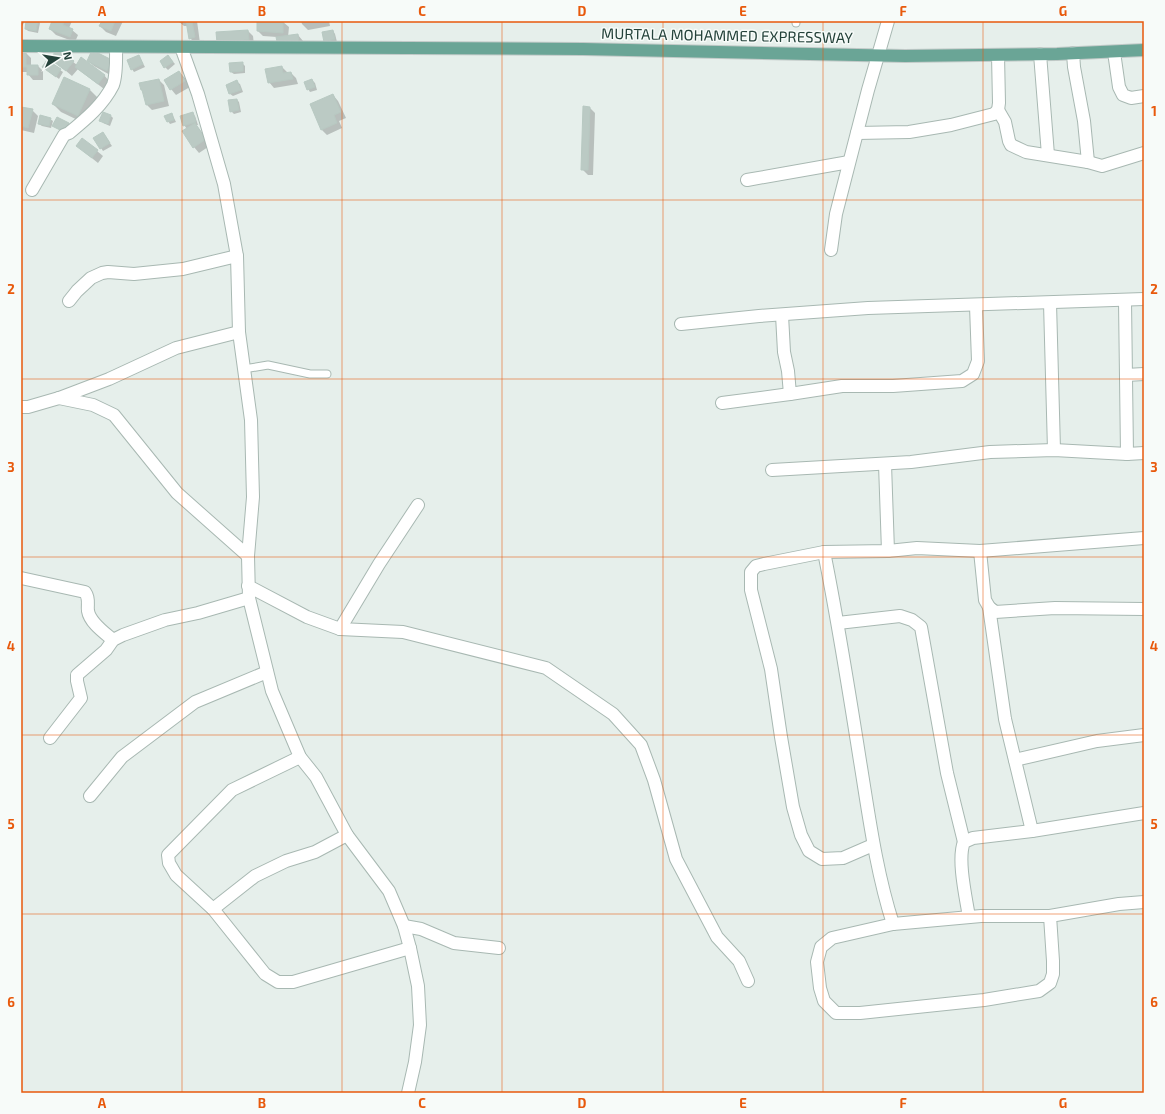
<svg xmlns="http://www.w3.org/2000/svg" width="1165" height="1114" font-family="'Exo 2',sans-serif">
<rect width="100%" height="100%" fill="#e6efeb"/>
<!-- shadow -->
<g fill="#0003">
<path d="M21 21H25L21 28Z"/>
<path d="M27 21H38L40 23 38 33 28 31 26 29Z"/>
<path d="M53 21H72L69 28 72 30 78 35 75 42 56 35 50 29Z"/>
<path d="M103 21H123L116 36 106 32 100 26Z"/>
<path d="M178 21H197L200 43 196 44 190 38 188 26H184Z"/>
<path d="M258 21 283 22 289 27 288 37 298 35 303 41 304 48 277 37 263 36 258 31Z"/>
<path d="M301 21H329L330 26 308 30 302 24Z"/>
<path d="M248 31 253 36 254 45 224 48Z"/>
<path d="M333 31 335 34 337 42 327 44 325 41Z"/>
<path d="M58 50 77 65 104 75 109 81 104 89 78 69 72 76 52 59Z"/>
<path d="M21 52H25L31 58V66H38L43 71V80H33L28 74V72H21Z"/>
<path d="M139 56 145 67 134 72 132 69Z"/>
<path d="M168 56 175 64 168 70 165 67Z"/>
<path d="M88 61H111L112 76 94 66Z"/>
<path d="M242 63 245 66V73L234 74 231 72Z"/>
<path d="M43 67 60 70 63 72 59 79Z"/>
<path d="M282 67 288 73H291L296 78 298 84 274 88 269 82Z"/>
<path d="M179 72 185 78 190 87 176 95 171 89Z"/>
<path d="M159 80 164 85 169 106 152 110 147 105 144 92 142 90Z"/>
<path d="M312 80 315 83 317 90 310 92 308 89Z"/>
<path d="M237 82 240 84 243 92 233 96 230 94Z"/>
<path d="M89 89 98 98 86 124 61 112 53 104Z"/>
<path d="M333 95 338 101 346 118 339 121 342 128 327 135 321 129Z"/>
<path d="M237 100 239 102 241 112 234 114 231 111Z"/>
<path d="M21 108 32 110 38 116 34 133 21 130Z"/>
<path d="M590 108 595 113 593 175H588L582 169Z"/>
<path d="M172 114 176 122 170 124 165 117Z"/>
<path d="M193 114 195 116 198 125H196L211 145 199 153 194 147 187 129 184 125Z"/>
<path d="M111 116 113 118 110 126 103 123 101 120Z"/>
<path d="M50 119 53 121 51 128 42 126 39 124Z"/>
<path d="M103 133 112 146 103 151 95 139Z"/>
<path d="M83 151H97L103 156 98 163Z"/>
</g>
<!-- building -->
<g fill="#bbcac4" stroke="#b8c9c2">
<path d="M26 21H38L36 31 25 29Z"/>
<path d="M52 21H64L63 25 73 29 70 37 49 29Z"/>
<path d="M102 21H115L111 31 99 26Z"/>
<path d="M186 21H192L195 37 189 39Z"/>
<path d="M257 21H283V33L257 31Z"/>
<path d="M248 30 249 40 217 43 216 32Z"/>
<path d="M333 30 335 39 324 42 322 32Z"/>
<path d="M298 34 299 43 278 46 276 37Z"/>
<path d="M58 48 74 61 66 71 50 59Z"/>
<path d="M92 50 112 60 107 71 87 61Z"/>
<path d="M21 51H26V65H38V75H27V67H21Z"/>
<path d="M139 55 143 64 131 70 127 60Z"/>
<path d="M168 55 173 62 164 68 160 61Z"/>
<path d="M81 57 105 75 98 84 75 67Z"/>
<path d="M47 60 61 69 56 77 42 67Z"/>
<path d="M243 62V71L230 72 229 63Z"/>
<path d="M282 66 283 73 291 72 293 79 268 83 265 69Z"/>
<path d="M179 71 185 81 170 90 164 80Z"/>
<path d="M64 77 90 89 78 116 52 104Z"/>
<path d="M159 79 164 101 146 105 142 90H141L139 83Z"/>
<path d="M312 79 315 87 307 90 304 82Z"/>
<path d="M237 80 241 90 229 94 226 85Z"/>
<path d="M333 94 341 112 334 115 337 123 321 130 310 104Z"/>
<path d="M237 99 239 110 230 112 228 100Z"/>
<path d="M583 106 590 107 588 170H581Z"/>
<path d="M21 107 33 109 28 128 21 126Z"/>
<path d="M103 112 111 115 108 124 99 121Z"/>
<path d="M193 112 196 122 183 126 180 116Z"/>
<path d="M172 113 174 120 167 122 164 116Z"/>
<path d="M40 115 51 118 49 126 38 124Z"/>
<path d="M57 117 69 123 64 132 52 126Z"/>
<path d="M195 123 206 139 193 148 182 131Z"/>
<path d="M103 132 110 143 100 149 93 138Z"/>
<path d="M82 138 98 150 92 158 76 146Z"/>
</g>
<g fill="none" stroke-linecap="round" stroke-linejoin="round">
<defs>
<g id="lane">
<path d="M796 23V21"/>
<path d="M244 369 268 365 310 374H327"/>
</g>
<g id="street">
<path d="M181 47 198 94 224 184 237 256 239 332 251 420 253 497 248 556 249 598 272 691 300 757 316 777 347 835 389 891 404 926 410 948 418 986 420 1025 415 1062 408 1093"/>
<path d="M1114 52 1119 87 1123 95 1131 98 1144 96"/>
<path d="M1073 53 1074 67 1084 121 1088 162"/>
<path d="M1040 54 1048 155"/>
<path d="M998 110 1005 122 1009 141 1011 145 1026 152 1088 162 1102 166 1144 153"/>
<path d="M857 133 909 132 951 125 994 114 998 110 999 103 998 55"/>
<path d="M747 180 849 162"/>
<path d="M32 190 64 135 69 133C86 119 103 105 113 85 117 74 116 58 116 47"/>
<path d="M831 250 836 214 868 90 888 21"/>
<path d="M69 301 77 291 91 278 102 273 108 272 134 274 183 269 237 256"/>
<path d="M1125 301 1127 454"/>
<path d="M1050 303 1054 450"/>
<path d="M782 315 784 352 788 371 790 394 842 386H893L962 381 973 374 978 361 976 306"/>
<path d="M681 324 759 316 868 308 1144 299"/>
<path d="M1126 375 1144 374"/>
<path d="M59 398 93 405 114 415 177 493 248 556"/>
<path d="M722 403 790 394"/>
<path d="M21 407H28L59 398 109 379 176 348 239 332"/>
<path d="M885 464 888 551"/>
<path d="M772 470 911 462 990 452 1054 450 1127 454 1144 453"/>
<path d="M980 551 985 600 989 607 995 612 1055 608 1144 609"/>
<path d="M824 552C838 621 849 691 860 761 869 816 876 871 893 924"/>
<path d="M21 578 85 592C90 599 87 604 88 611 90 623 105 633 113 640"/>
<path d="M248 586 307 617 340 629 403 632 546 668 613 714 641 745 654 780 676 859 717 937 739 961 748 981"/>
<path d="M989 607 1005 719 1032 831"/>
<path d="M838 623 900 616 912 620 921 627 947 773 964 842"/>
<path d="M340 629 379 564 418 505"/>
<path d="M50 738 81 698 77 681V675L106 650 113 640 123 635 165 620 198 613 249 598"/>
<path d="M300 757 232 790 168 855 169 863 176 875 213 909 265 974 278 982H293L410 948"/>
<path d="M1015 760 1097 741 1144 735"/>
<path d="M90 796 122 757 195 702 267 672"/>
<path d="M873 845 843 858 822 859 809 851 801 835 793 807 781 737 771 669 751 590V572L756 566 764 564 824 552 888 551 917 548 980 551 1144 538"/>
<path d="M213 909 255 876 286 861 315 852 347 835"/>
<path d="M1050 916 1053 961V974L1050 983 1039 991 984 1000 860 1013H836L824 1001 820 988 817 962 821 947 832 938 893 924 981 916H1050L1119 904 1144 902"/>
<path d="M969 917C966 898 957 859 964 842L973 838 1032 831 1144 813"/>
<path d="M404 926 421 929 454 943 499 948"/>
</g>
<path id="primary" d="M21 46 583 49 905 56 1057 54 1144 50"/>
</defs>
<!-- lane casing -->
<use href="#lane" stroke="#a8b8b2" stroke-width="9"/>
<!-- street casing -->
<use href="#street" stroke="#a8b8b2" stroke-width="14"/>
<!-- primary casing -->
<use href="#primary" stroke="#c2cac8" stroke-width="14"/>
<!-- lane -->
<use href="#lane" stroke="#fff" stroke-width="7"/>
<!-- street -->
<use href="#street" stroke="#fff" stroke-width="12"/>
<!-- primary -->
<use href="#primary" stroke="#6aa596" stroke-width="12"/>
</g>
<!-- grid -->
<path fill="none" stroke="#e8590c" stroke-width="1" stroke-opacity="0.55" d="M182 21V1093M342 21V1093M502 21V1093M663 21V1093M823 21V1093M983 21V1093M21 200H1144M21 379H1144M21 557H1144M21 735H1144M21 914H1144"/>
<g text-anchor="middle" stroke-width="3" stroke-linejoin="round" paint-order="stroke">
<!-- street labels -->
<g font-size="15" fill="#24423a" stroke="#f7fbf9">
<text transform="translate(727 36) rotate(1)" y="5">MURTALA MOHAMMED EXPRESSWAY</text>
</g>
</g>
<!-- border -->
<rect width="1165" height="1114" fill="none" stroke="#f7fbf9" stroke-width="44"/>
<!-- north arrow -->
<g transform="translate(58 58) rotate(78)" stroke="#f7fbf9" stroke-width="3" paint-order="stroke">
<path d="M0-3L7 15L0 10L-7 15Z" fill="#24423a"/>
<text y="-6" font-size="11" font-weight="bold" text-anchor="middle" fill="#24423a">N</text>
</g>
<rect x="22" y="22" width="1121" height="1070" fill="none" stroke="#e8590c" stroke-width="1.5"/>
<g font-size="13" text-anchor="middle" font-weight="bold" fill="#e8590c">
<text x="102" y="16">A</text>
<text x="262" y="16">B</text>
<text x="422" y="16">C</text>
<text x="582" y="16">D</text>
<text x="743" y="16">E</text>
<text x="903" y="16">F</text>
<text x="1063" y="16">G</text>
<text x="11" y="116">1</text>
<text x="1154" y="116">1</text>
<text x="11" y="294">2</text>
<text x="1154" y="294">2</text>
<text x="11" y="472">3</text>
<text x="1154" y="472">3</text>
<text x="11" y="651">4</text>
<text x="1154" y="651">4</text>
<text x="11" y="829">5</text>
<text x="1154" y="829">5</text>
<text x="11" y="1007">6</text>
<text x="1154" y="1007">6</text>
<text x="102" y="1108">A</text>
<text x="262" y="1108">B</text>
<text x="422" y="1108">C</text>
<text x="582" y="1108">D</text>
<text x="743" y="1108">E</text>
<text x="903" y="1108">F</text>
<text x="1063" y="1108">G</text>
</g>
</svg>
